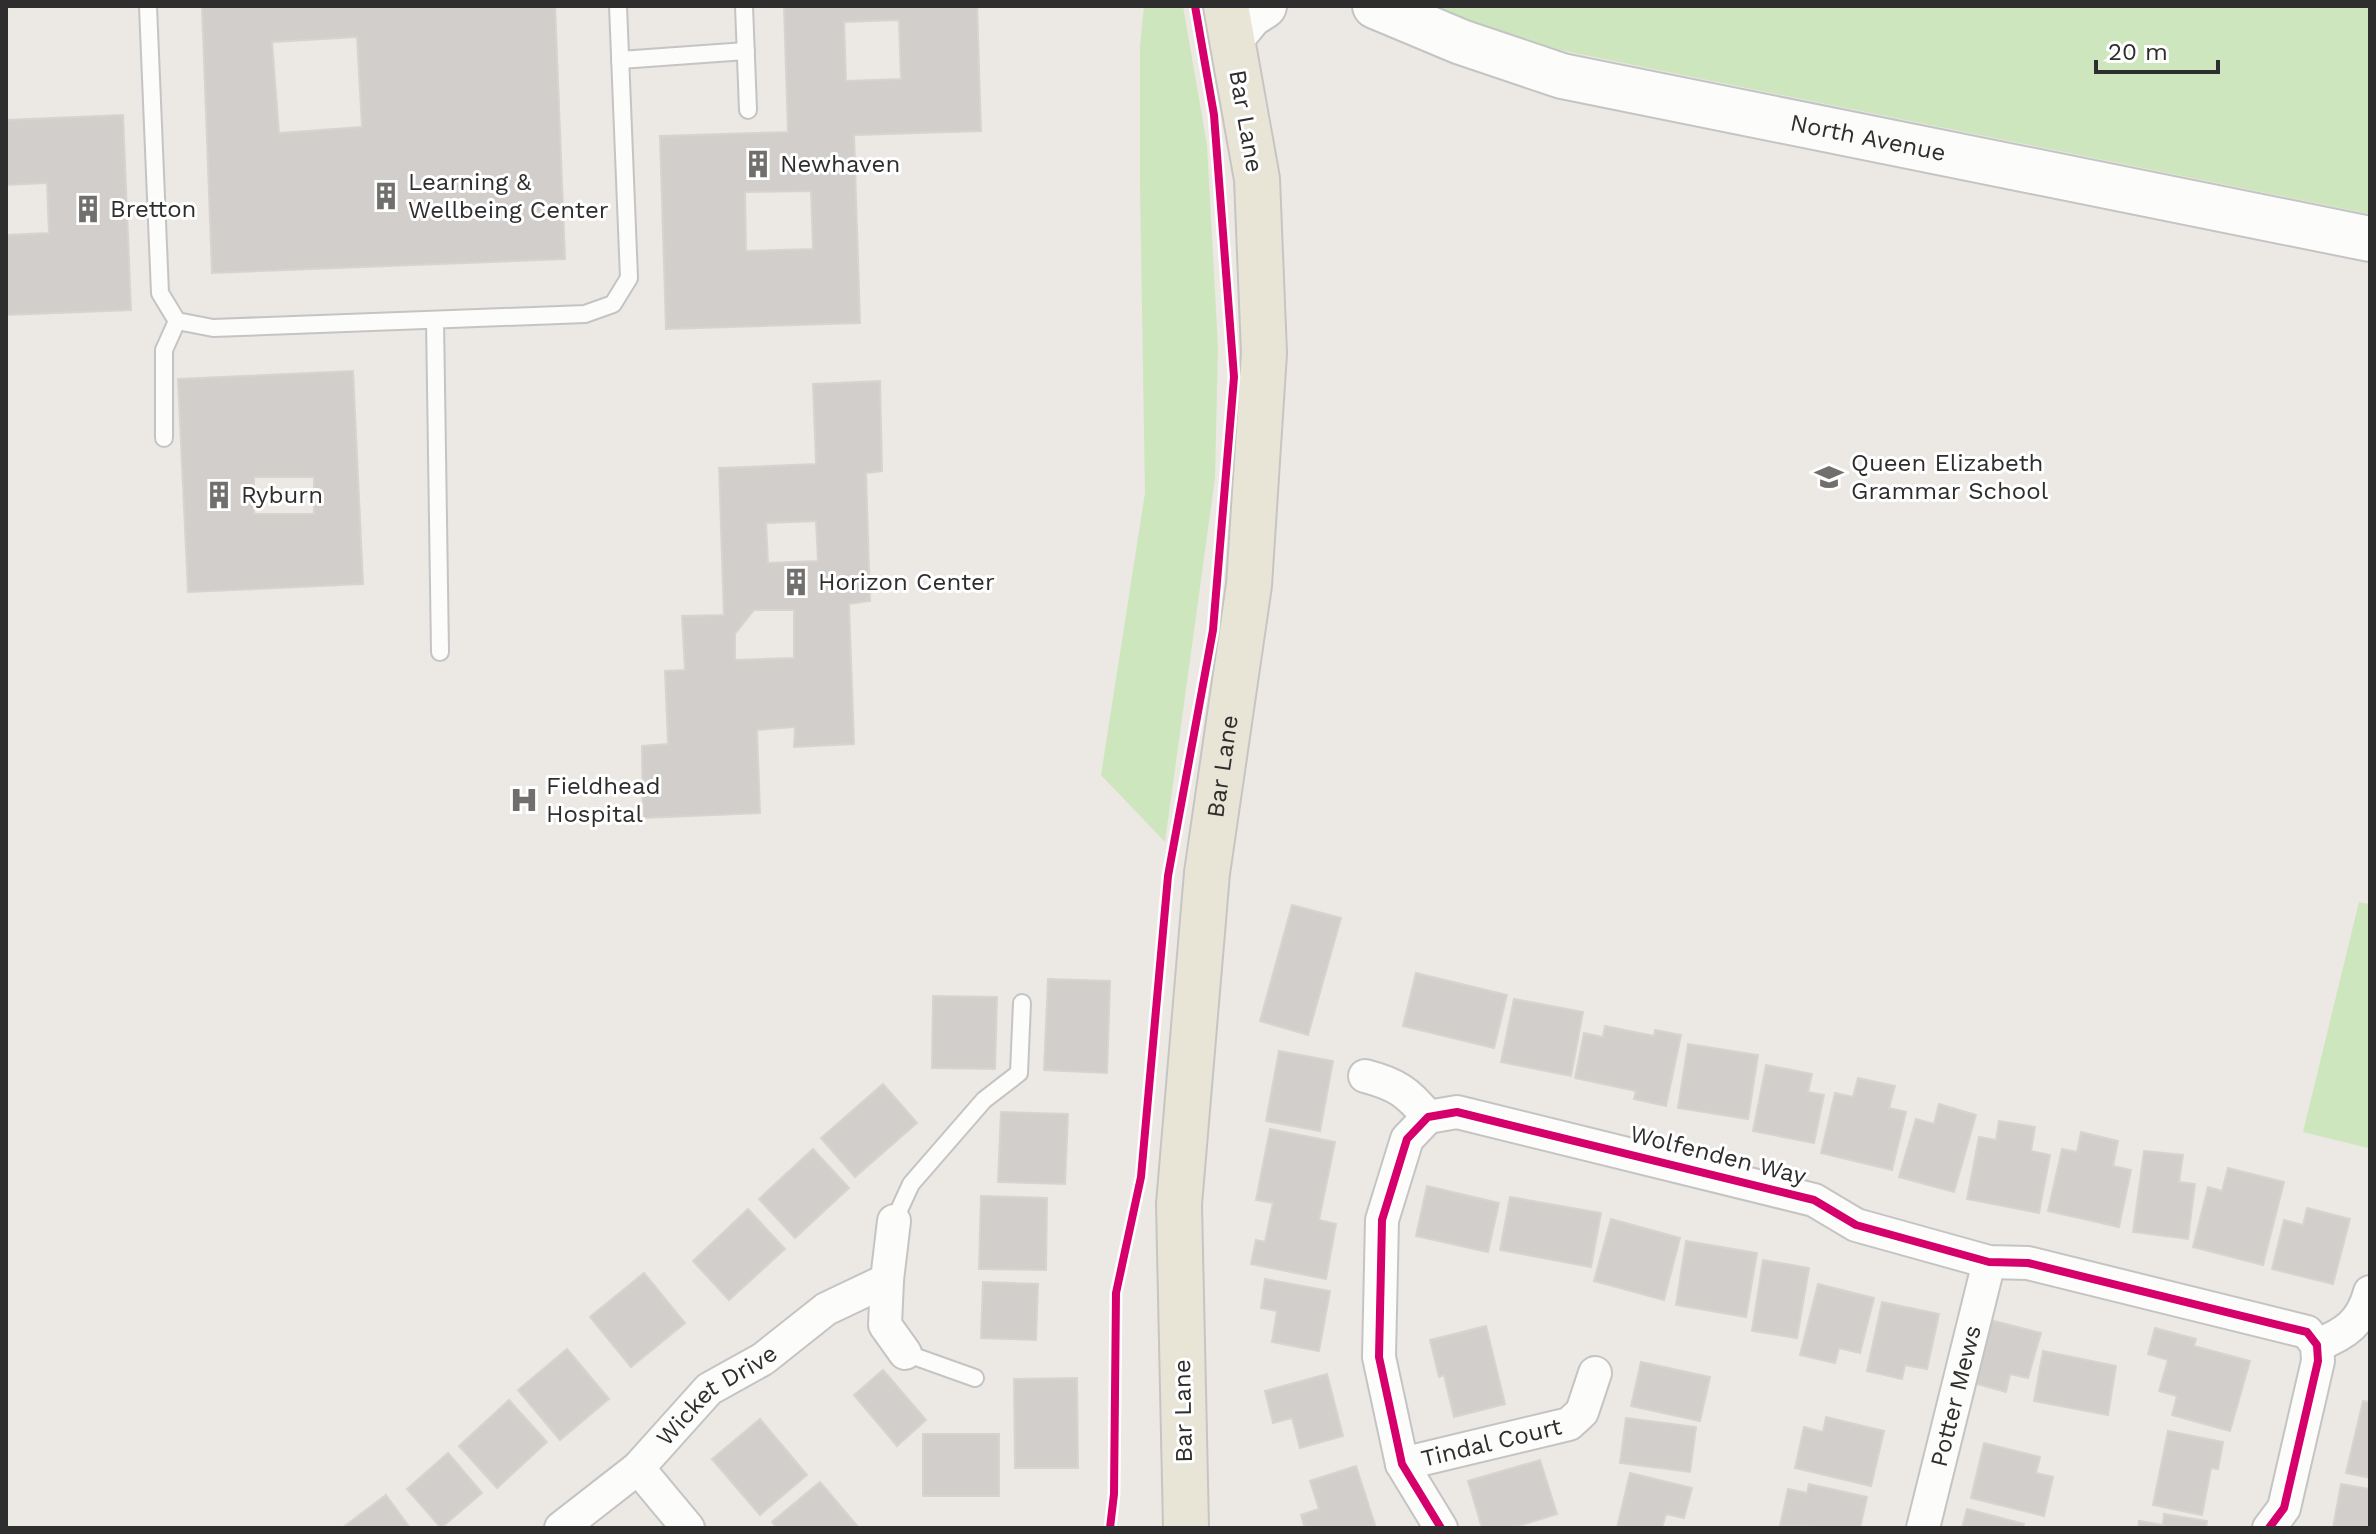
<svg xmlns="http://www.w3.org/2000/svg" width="2376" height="1534" font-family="'Work Sans',sans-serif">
<rect width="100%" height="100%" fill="#ece8e4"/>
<!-- green -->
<g fill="#cee6be">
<path d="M1144 6H1183L1207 145 1218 347 1215 478 1165 842 1101 775 1145 493 1140 185V47Z"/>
<path d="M1418 6H2370V214L1510 40Z"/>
<path d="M2359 902 2370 904 2368 1148 2303 1132Z"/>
</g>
<!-- building -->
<g fill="#d1cecb" stroke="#d7d4d0" stroke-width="2" fill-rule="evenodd">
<path d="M202 6H555L565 259 212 273ZM357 37 362 127 279 133 272 42Z"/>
<path d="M784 6H977L981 131 854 135 860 323 666 329 660 136 788 132ZM899 20 901 79 846 81 844 22ZM811 191 813 249 746 251 745 192Z"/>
<path d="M123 115 131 310 6 315V235L49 233 47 183 6 185V120Z"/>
<path d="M353 371 363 584 188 592 178 379ZM254 477H314V514H254Z"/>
<path d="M880 381 882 471 866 473 870 601 849 604 854 744 794 747 795 727 757 730 760 813 643 818 642 746 668 744 665 671 685 670 682 616 724 615 719 468 816 464 813 384ZM816 521 818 561 768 563 766 523ZM754 610H794V658L735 660V634Z"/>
<path d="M1292 905 1341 918 1308 1035 1260 1021Z"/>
<path d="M1416 973 1507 995 1494 1048 1403 1026Z"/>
<path d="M1048 979 1110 981 1107 1073 1044 1070Z"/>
<path d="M933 996 997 997 995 1069 932 1068Z"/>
<path d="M1514 999 1583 1012 1571 1076 1501 1062Z"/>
<path d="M1605 1026 1654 1036 1655 1030 1681 1035 1666 1106 1634 1099 1636 1091 1575 1078 1584 1033 1603 1037Z"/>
<path d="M1688 1044 1758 1055 1748 1119 1678 1108Z"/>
<path d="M1279 1051 1333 1061 1320 1131 1266 1121Z"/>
<path d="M1766 1065 1812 1074 1808 1092 1824 1095 1814 1143 1753 1131Z"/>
<path d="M1858 1078 1895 1086 1889 1108 1906 1112 1892 1170 1821 1153 1835 1093 1853 1097Z"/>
<path d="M883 1084 917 1123 855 1177 821 1138Z"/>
<path d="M1939 1104 1976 1115 1954 1192 1899 1177 1916 1119 1934 1124Z"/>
<path d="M1001 1112 1068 1114 1065 1184 998 1182Z"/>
<path d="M1999 1121 2035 1127 2031 1151 2050 1155 2039 1213 1967 1199 1979 1137 1996 1140Z"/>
<path d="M1270 1129 1335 1142 1319 1220 1336 1224 1326 1279 1251 1264 1256 1240 1265 1242 1273 1203 1256 1200Z"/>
<path d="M2081 1132 2118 1141 2113 1166 2131 1170 2119 1227 2048 1211 2062 1149 2077 1152Z"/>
<path d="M813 1149 849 1188 795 1238 759 1199Z"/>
<path d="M2144 1151 2183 1155 2179 1182 2195 1184 2188 1239 2133 1232Z"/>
<path d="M2228 1168 2284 1182 2263 1265 2193 1247 2208 1187 2222 1191Z"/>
<path d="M1427 1186 1499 1203 1488 1252 1416 1236Z"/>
<path d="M981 1196 1047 1198 1046 1270 979 1269Z"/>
<path d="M1510 1197 1601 1213 1591 1267 1500 1250Z"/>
<path d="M2307 1208 2350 1219 2333 1284 2272 1269 2284 1220 2303 1225Z"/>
<path d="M748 1209 785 1249 729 1300 693 1261Z"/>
<path d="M1611 1219 1680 1238 1664 1300 1594 1281Z"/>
<path d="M1686 1241 1757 1253 1746 1317 1676 1305Z"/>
<path d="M1763 1260 1809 1268 1797 1338 1752 1331Z"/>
<path d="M644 1273 685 1323 631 1367 590 1317Z"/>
<path d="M1265 1279 1330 1291 1319 1351 1272 1342 1277 1311 1261 1308Z"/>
<path d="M983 1282 1038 1284 1036 1340 981 1338Z"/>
<path d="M1818 1284 1874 1298 1860 1353 1839 1348 1835 1363 1800 1355Z"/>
<path d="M1882 1302 1939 1314 1927 1369 1905 1365 1902 1379 1867 1371Z"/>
<path d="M1979 1317 2041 1333 2028 1378 2010 1374 2006 1392 1963 1380Z"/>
<path d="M1486 1326 1505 1404 1454 1417 1444 1375 1439 1377 1430 1340Z"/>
<path d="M2155 1328 2196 1339 2194 1346 2250 1361 2230 1431 2172 1415 2177 1396 2159 1391 2168 1360 2148 1354Z"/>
<path d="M567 1349 609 1399 560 1440 518 1390Z"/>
<path d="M2043 1351 2116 1366 2108 1415 2034 1401Z"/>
<path d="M1641 1362 1710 1377 1700 1421 1631 1406Z"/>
<path d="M883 1370 926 1420 897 1446 854 1395Z"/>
<path d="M1327 1374 1343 1436 1300 1448 1292 1418 1273 1423 1265 1391Z"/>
<path d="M1077 1378 1078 1468H1015L1014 1379Z"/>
<path d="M509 1400 547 1442 497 1488 459 1446Z"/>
<path d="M2363 1401 2370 1402V1478L2346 1473Z"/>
<path d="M1826 1417 1884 1431 1871 1486 1795 1468 1804 1427 1823 1432Z"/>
<path d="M1626 1418 1696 1427 1690 1472 1620 1463Z"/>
<path d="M760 1419 807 1475 760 1515 712 1459Z"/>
<path d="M2168 1431 2223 1442 2218 1469 2211 1468 2202 1515 2153 1505Z"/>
<rect x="923" y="1434" width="76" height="62"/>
<path d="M1984 1443 2040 1457 2036 1473 2053 1477 2044 1516 1971 1498Z"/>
<path d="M448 1453 482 1493 441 1528 407 1489Z"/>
<path d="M1540 1460 1557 1514 1512 1528H1482L1468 1481Z"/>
<path d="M1356 1466 1375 1525 1367 1528H1305L1301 1515 1319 1509 1310 1481Z"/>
<path d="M1630 1473 1692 1488 1684 1518 1666 1514 1662 1528H1617Z"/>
<path d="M820 1482 859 1528H777L772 1522Z"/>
<path d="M1809 1484 1867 1497 1860 1528 1780 1526 1788 1489 1807 1493Z"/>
<path d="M2341 1484 2370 1489V1528H2333Z"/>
<path d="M386 1495 410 1528H342Z"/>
<path d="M1967 1509 2024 1524 2023 1528H1962Z"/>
<path d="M2164 1514 2207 1521 2206 1528H2138L2139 1521 2163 1525Z"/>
</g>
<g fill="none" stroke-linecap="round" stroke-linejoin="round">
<defs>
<g id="lane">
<path d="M148 6 160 293 177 321 213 328 585 314 613 304 629 278 618 6"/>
<path d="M744 6 748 110"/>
<path d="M620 60 746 51"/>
<path d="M435 320 440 652"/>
<path d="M164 438V350L177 321"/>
<path d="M894 1221 911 1184 984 1100 1019 1073 1022 1003"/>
<path d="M905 1353 975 1378"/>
</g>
<g id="street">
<path d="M1365 1076C1396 1084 1408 1092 1428 1117"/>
<path d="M887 1280 894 1221"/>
<path d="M2317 1345C2346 1334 2362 1322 2370 1292"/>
<path id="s1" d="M1402 1464 1569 1424 1582 1412 1595 1373"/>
<path d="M638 1468 688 1528"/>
<path id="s2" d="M561 1528 638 1468 709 1389 763 1359 826 1309 887 1280 885 1325 905 1353"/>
<path d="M1441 1528 1402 1464 1379 1357 1382 1220 1407 1139 1428 1117 1457 1112 1814 1200 1856 1225 1989 1262 2028 1263 2307 1332 2317 1345 2318 1361 2284 1508 2269 1528"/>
<path id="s3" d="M1923 1528 1989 1262"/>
</g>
<g id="secondary">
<path id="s4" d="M1375 6 1461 42 1562 76 2370 239"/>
<path d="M1232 37 1250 15 1264 6"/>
</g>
<g id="primary">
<path id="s5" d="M1186 1528 1179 1204 1207 873 1249 585 1264 353 1257 179 1226 6"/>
</g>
</defs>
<!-- lane casing -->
<use href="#lane" stroke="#c5c4c5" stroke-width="20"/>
<!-- street casing -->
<use href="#street" stroke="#c5c4c5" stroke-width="36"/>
<!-- secondary casing -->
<use href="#secondary" stroke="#c5c4c5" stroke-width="48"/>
<!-- primary casing -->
<use href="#primary" stroke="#c6c5c4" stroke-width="48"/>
<!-- lane -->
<use href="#lane" stroke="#fcfcfb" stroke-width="16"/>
<!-- street -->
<use href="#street" stroke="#fcfcfb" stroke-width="32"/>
<!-- secondary -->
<use href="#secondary" stroke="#fcfcfb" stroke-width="44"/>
<!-- primary -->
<use href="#primary" stroke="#e8e4d6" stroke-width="44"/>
<defs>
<g id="cycleway">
<path d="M1110 1528 1114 1494 1116 1293 1141 1177 1168 876 1213 630 1234 377 1214 115 1195 6"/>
<path d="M1441 1528 1402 1464 1379 1357 1382 1220 1407 1139 1428 1117 1457 1112 1814 1200 1856 1225 1989 1262 2028 1263 2307 1332 2317 1345 2318 1361 2284 1508 2269 1528"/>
</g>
</defs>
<!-- cycleway casing -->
<use href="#cycleway" stroke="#fff" stroke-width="13"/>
<!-- cycleway -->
<use href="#cycleway" stroke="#d6006c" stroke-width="8"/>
</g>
<!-- icons -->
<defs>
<symbol id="building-bare" viewBox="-9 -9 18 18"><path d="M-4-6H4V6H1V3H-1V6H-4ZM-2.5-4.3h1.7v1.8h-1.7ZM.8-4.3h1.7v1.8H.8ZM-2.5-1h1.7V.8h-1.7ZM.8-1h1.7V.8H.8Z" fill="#706f6e" stroke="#fff" stroke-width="2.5" paint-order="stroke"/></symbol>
<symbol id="school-bare" viewBox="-9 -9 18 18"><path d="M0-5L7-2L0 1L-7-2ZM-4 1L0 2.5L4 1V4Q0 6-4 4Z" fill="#706f6e" stroke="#fff" stroke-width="2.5" paint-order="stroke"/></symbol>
<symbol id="hospital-bare" viewBox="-9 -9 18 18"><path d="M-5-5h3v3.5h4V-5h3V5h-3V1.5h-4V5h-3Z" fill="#706f6e" stroke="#fff" stroke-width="2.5" paint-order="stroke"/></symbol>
</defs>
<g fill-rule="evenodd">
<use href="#building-bare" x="738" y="144" width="40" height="40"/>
<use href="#building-bare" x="366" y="176" width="40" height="40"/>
<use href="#building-bare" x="68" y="189" width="40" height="40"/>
<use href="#school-bare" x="1809" y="457" width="40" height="40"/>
<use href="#building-bare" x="199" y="475" width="40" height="40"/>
<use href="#building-bare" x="776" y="562" width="40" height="40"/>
<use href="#hospital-bare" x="504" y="780" width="40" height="40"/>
</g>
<g text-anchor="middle" stroke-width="6" stroke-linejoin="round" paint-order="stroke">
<!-- street labels -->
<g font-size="24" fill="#2e2e2e" stroke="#fff">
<text transform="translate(1246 121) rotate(80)" y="8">Bar Lane</text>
<text dy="8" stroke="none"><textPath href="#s4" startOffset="512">North Avenue</textPath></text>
<text dy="8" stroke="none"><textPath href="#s5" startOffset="764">Bar Lane</textPath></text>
<text transform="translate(1718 1155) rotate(14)" y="8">Wolfenden Way</text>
<text dy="8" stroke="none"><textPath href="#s3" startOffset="136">Potter Mews</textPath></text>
<text dy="8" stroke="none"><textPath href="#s2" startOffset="206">Wicket Drive</textPath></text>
<text transform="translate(1183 1411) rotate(-91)" y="8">Bar Lane</text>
<text dy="8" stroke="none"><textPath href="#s1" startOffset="92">Tindal Court</textPath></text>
</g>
<!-- poi labels -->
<g font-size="24" fill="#2e2e2e" stroke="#fff" text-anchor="start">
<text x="780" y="172">Newhaven</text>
<text x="408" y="190">Learning &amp;<tspan x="408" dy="28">Wellbeing Center</tspan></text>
<text x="110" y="217">Bretton</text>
<text x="1851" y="471">Queen Elizabeth<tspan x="1851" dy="28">Grammar School</tspan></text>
<text x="241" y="503">Ryburn</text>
<text x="818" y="590">Horizon Center</text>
<text x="546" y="794">Fieldhead<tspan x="546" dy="28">Hospital</tspan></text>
</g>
</g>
<!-- border -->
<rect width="2376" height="1534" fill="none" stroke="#2e2e2e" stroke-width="16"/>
<!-- scale -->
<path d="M2096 60v12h122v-12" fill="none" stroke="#2e2e2e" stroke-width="4"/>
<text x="2108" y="60" font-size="24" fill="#2e2e2e" stroke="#ffffff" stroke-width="6" paint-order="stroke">20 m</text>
</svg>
